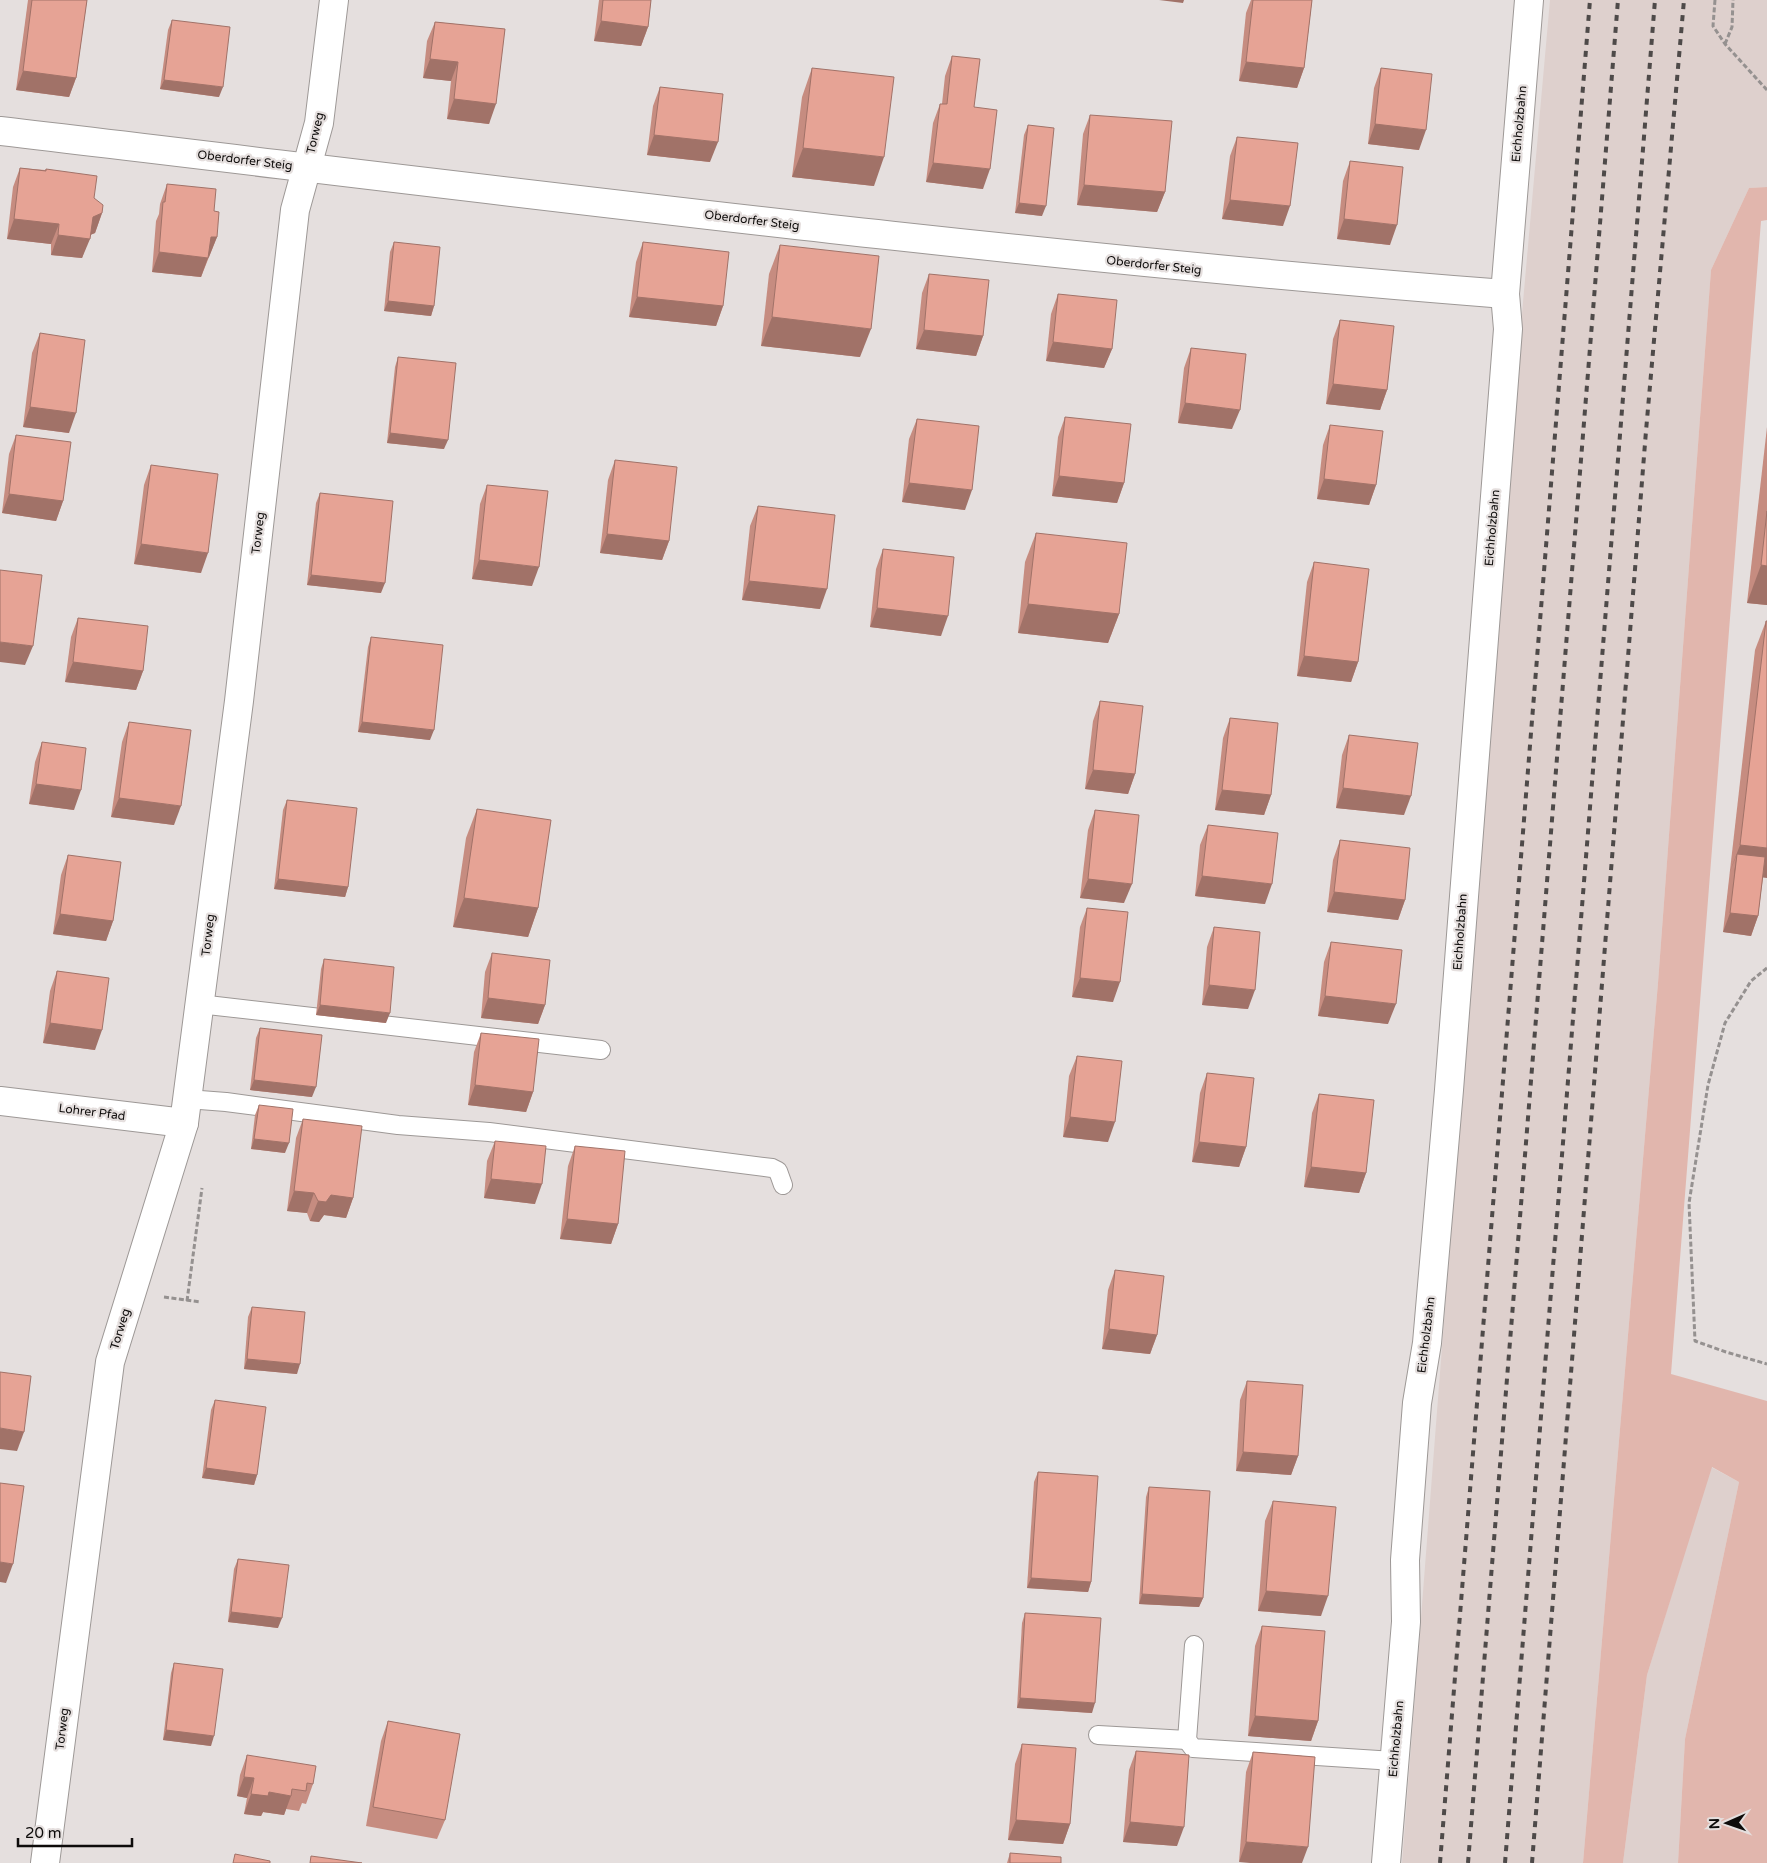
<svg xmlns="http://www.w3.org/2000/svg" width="1767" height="1863" font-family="'Varela Round',sans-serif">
<rect width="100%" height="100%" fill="#e5dfde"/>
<!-- built -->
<g fill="#ded0cd">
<path d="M1550 0H1767V187L1749 188 1711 270 1658 983 1583 1863H1402L1523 302Z"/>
<path d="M1711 1467 1739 1482 1685 1739 1678 1863H1623L1647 1675Z"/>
</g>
<!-- green -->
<path fill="#e1b6ad" d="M1767 187V220L1761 221 1671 1374 1767 1401V1863H1678L1685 1739 1739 1482 1712 1467 1647 1675 1623 1863H1583L1658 983 1711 270 1749 188Z"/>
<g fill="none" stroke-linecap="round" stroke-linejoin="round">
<defs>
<g id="service">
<path d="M199 1004 601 1050"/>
<path d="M187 1099 226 1102 398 1125 489 1132 772 1168 778 1171 783 1185"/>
<path d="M1194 1645 1187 1740 1193 1748 1394 1761"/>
<path d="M1098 1735 1187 1740"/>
</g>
<g id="minor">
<path d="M0 131C501 190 1002 255 1505 294"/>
<path d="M0 1101 184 1123"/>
<path d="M45 1863 110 1362 184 1123 239 701 295 210 319 123 334 0"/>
<path d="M1386 1863 1406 1622 1405 1560 1417 1403 1427 1343 1449 1090 1508 329 1505 294 1529 0"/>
</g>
</defs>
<!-- service casing -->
<use href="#service" stroke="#9d9896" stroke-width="20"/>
<!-- minor casing -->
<use href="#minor" stroke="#9d9896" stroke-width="30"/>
<!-- path -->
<g stroke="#959190" stroke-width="3" stroke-dasharray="5 2.5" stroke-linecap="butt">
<path d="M1715 0 1713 26 1725 44 1767 90"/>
<path d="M1725 44 1732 27 1733 0"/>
<path d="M1767 968 1751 981 1725 1023 1708 1085 1689 1203 1695 1341 1726 1352 1767 1364"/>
<path d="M164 1297 201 1302"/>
<path d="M187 1301 202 1188"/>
</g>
<!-- service -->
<use href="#service" stroke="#fff" stroke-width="18"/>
<!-- minor -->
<use href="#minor" stroke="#fff" stroke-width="28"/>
<!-- rail -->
<g stroke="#4e4a49" stroke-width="4" stroke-dasharray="6 6" stroke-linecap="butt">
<path d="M1440 1863 1590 0"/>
<path d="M1468 1863 1618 0"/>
<path d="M1505 1863 1655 0"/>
<path d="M1532 1863 1646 431 1684 0"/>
</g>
</g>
<!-- wall -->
<g fill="#c68c80">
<path d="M28 0H87L76 78 69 97 16 90Z"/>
<path d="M599 0H651L648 27 641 46 594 41Z"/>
<path d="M1251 0H1312L1304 68 1297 88 1239 81 1246 13Z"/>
<path d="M172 20 219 97 160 89 168 30Z"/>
<path d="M435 22 505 29 489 124 447 119 451 81 423 78 427 41Z"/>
<path d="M952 56 974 107 983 189 926 182 933 123 940 104H942L945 76Z"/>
<path d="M812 68 874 186 792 177 802 97Z"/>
<path d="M1381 68 1419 150 1368 144 1374 88Z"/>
<path d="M660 87 710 162 647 155 653 106Z"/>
<path d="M1090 115 1165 192 1157 212 1077 205 1083 134Z"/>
<path d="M1028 125 1042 216 1015 213 1024 135Z"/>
<path d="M1237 137 1283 226 1222 219 1230 156Z"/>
<path d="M1350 161 1390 245 1337 239 1343 181Z"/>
<path d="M20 168 45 170 46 169 94 198 102 213 95 233 90 235 82 258 51 255V244L7 239 13 187Z"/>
<path d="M167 184 217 237 201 277 152 272 156 221 159 214 160 204Z"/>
<path d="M394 242 434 306 431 316 384 311 390 252Z"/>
<path d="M643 242 723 306 716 326 629 317 636 262Z"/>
<path d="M780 245 860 357 761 346 769 274Z"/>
<path d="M929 274 983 336 976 356 916 349 922 293Z"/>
<path d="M1058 294 1112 349 1104 368 1046 361 1051 314Z"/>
<path d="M1340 320 1387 390 1380 410 1326 404 1333 339Z"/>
<path d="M40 333 69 433 23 427 32 353Z"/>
<path d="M1191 348 1232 429 1178 423 1184 368Z"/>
<path d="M398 357 444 449 387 443 395 367Z"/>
<path d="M1065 417 1124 483 1117 503 1052 496 1058 437Z"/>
<path d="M917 419 965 510 902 502 909 439Z"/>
<path d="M1330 425 1376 485 1369 505 1317 499 1323 445Z"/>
<path d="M1767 427V605L1747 603Z"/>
<path d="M16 435 63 501 56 521 2 513 9 454Z"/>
<path d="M615 460 669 541 662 560 600 553 608 480Z"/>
<path d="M151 465 201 573 134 564 144 485Z"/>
<path d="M487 485 532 586 472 579 480 504Z"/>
<path d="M320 493 381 593 307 585 316 503Z"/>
<path d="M758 506 820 609 742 600 750 526Z"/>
<path d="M1036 533 1119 614 1108 643 1018 633 1025 562Z"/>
<path d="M883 549 941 636 870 627 876 569Z"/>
<path d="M1314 562 1358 662 1351 682 1297 676 1307 582Z"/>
<path d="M78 618 143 671 136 690 65 682 71 637Z"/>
<path d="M1766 621 1763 877 1758 916 1751 936 1723 932 1755 650Z"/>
<path d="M371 637 430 740 358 732 368 647Z"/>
<path d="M1100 701 1135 774 1128 794 1085 789 1093 721Z"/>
<path d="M1230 718 1271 795 1264 815 1215 810 1223 738Z"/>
<path d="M129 722 174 825 111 817 122 742Z"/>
<path d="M1349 735 1404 815 1336 808 1342 755Z"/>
<path d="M42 742 74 810 29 804 35 762Z"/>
<path d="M287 800 348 887 345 897 274 889 283 810Z"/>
<path d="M477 809 538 908 528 937 453 927 466 838Z"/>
<path d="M1095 810 1124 903 1080 898 1088 830Z"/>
<path d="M1208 825 1265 904 1195 896 1200 845Z"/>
<path d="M1340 840 1405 900 1398 920 1327 912 1333 860Z"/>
<path d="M68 855 113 921 106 941 53 934 61 875Z"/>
<path d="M1087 908 1113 1002 1072 997 1080 927Z"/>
<path d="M1214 927 1248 1009 1202 1005 1207 947Z"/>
<path d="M1331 942 1388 1024 1318 1016 1324 962Z"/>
<path d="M492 953 545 1005 538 1024 481 1018 485 972Z"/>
<path d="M324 959 386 1023 316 1015 321 969Z"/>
<path d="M57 971 95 1050 43 1043 50 991Z"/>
<path d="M260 1028 312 1097 250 1090 256 1038Z"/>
<path d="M481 1033 533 1092 526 1112 468 1105 474 1052Z"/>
<path d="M1077 1056 1108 1142 1063 1137 1069 1076Z"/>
<path d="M1207 1073 1246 1147 1239 1167 1192 1162 1200 1093Z"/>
<path d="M1319 1094 1366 1173 1359 1193 1304 1187 1312 1113Z"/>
<path d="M259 1105 285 1153 251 1149 255 1115Z"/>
<path d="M303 1119 353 1198 346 1218 324 1215 319 1222 310 1221 307 1213 287 1211 296 1138Z"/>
<path d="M495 1141 535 1204 484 1198 487 1161Z"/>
<path d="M575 1146 618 1224 611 1244 560 1239 568 1166Z"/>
<path d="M1115 1270 1157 1335 1150 1354 1102 1349 1108 1290Z"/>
<path d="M252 1307 297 1374 244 1369 248 1317Z"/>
<path d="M1247 1381 1298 1456 1291 1475 1236 1471 1240 1400Z"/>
<path d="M215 1400 257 1475 254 1485 202 1478 211 1410Z"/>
<path d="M1038 1472 1091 1582 1088 1592 1027 1588 1034 1482Z"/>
<path d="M1149 1487 1203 1598 1199 1607 1139 1604 1146 1497Z"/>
<path d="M1273 1501 1321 1616 1258 1611 1265 1521Z"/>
<path d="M238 1559 278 1628 228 1622 234 1569Z"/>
<path d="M1025 1613 1092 1713 1017 1708 1022 1623Z"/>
<path d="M1262 1626 1318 1721 1311 1741 1248 1736 1255 1646Z"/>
<path d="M174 1663 211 1746 163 1740 171 1673Z"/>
<path d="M388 1721 445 1820 437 1839 366 1826 381 1741Z"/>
<path d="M1022 1744 1070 1824 1063 1844 1008 1840 1015 1764Z"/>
<path d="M1136 1751 1177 1846 1123 1842 1129 1770Z"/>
<path d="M1253 1752 1315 1757 1239 1862 1246 1772Z"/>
<path d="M247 1755 313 1784 306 1804 302 1803 299 1811 286 1809 284 1815 263 1812 261 1816 244 1814 247 1798 237 1796 240 1775Z"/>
<path d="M1010 1853 1061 1863H1007Z"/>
</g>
<!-- shaded-wall -->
<g fill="#a17268">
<path d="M1159 0H1184L1183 3Z"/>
<path d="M601 21 648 27 641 46 594 41Z"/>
<path d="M430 59 458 62 451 81 423 78Z"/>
<path d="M1246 62 1304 68 1297 88 1239 81Z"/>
<path d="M23 71 76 78 69 97 16 90Z"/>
<path d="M164 80 223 87 219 97 160 89Z"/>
<path d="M454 99 496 104 489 124 447 119Z"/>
<path d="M1375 124 1426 130 1419 150 1368 144Z"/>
<path d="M654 135 718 142 710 162 647 155Z"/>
<path d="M803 148 884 157 874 186 792 177Z"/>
<path d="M933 163 990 169 983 189 926 182Z"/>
<path d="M1084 185 1165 192 1157 212 1077 205Z"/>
<path d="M1230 200 1290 206 1283 226 1222 219Z"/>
<path d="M1019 203 1046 206 1042 216 1015 213Z"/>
<path d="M102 213 95 233 85 237 93 217Z"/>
<path d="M14 219 59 224 51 244 7 239Z"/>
<path d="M1344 219 1397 225 1390 245 1337 239Z"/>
<path d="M58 235 90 239 82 258 51 255Z"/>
<path d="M211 237H217L209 257 204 256Z"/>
<path d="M159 252 208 258 201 277 152 272Z"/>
<path d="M637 297 723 306 716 326 629 317Z"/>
<path d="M388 301 434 306 431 316 384 311Z"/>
<path d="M772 317 871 329 860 357 761 346Z"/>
<path d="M924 330 983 336 976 356 916 349Z"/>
<path d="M1053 342 1112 349 1104 368 1046 361Z"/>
<path d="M1333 384 1387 390 1380 410 1326 404Z"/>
<path d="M1185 403 1240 410 1232 429 1178 423Z"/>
<path d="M30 407 76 413 69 433 23 427Z"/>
<path d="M390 433 448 440 444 449 387 443Z"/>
<path d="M1059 476 1124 483 1117 503 1052 496Z"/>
<path d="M1324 479 1376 485 1369 505 1317 499Z"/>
<path d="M909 483 972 490 965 510 902 502Z"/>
<path d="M9 494 63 501 56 521 2 513Z"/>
<path d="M607 534 669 541 662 560 600 553Z"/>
<path d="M141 544 208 553 201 573 134 564Z"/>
<path d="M479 560 539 567 532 586 472 579Z"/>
<path d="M1761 565 1767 566V605L1747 603Z"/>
<path d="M311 575 385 583 381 593 307 585Z"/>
<path d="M749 581 827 589 820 609 742 600Z"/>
<path d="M1028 604 1119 614 1108 643 1018 633Z"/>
<path d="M877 608 948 616 941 636 870 627Z"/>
<path d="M0 642 33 646 25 665 0 662Z"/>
<path d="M1304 656 1358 662 1351 682 1297 676Z"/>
<path d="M73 662 143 671 136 690 65 682Z"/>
<path d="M362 722 434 730 430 740 358 732Z"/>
<path d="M1093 770 1135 774 1128 794 1085 789Z"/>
<path d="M36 784 81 790 74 810 29 804Z"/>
<path d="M1343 788 1411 796 1404 815 1336 808Z"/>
<path d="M1222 790 1271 795 1264 815 1215 810Z"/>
<path d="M119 798 181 806 174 825 111 817Z"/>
<path d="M1740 845 1767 848V878L1734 874 1737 854 1729 874Z"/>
<path d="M1202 876 1272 884 1265 904 1195 896Z"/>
<path d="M278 879 348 887 345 897 274 889Z"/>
<path d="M1088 879 1132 884 1124 903 1080 898Z"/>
<path d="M1334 892 1405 900 1398 920 1327 912Z"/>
<path d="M464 898 538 908 528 937 453 927Z"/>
<path d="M1730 913 1758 916 1751 936 1723 932Z"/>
<path d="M60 914 113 921 106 941 53 934Z"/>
<path d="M1080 978 1120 982 1113 1002 1072 997Z"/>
<path d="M1209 985 1255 990 1248 1009 1202 1005Z"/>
<path d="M1325 996 1396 1004 1388 1024 1318 1016Z"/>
<path d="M488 998 545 1005 538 1024 481 1018Z"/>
<path d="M320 1005 390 1013 386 1023 316 1015Z"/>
<path d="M50 1023 102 1030 95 1050 43 1043Z"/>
<path d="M254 1080 316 1087 312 1097 250 1090Z"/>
<path d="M475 1085 533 1092 526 1112 468 1105Z"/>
<path d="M1070 1117 1115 1122 1108 1142 1063 1137Z"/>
<path d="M254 1139 289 1143 285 1153 251 1149Z"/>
<path d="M1199 1142 1246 1147 1239 1167 1192 1162Z"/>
<path d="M1311 1167 1366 1173 1359 1193 1304 1187Z"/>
<path d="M491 1179 542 1184 535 1204 484 1198Z"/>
<path d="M294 1191 314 1193 307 1213 287 1211Z"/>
<path d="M331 1195 353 1198 346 1218 324 1215 319 1222 310 1221 318 1201Z"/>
<path d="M567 1219 618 1224 611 1244 560 1239Z"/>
<path d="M1109 1329 1157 1335 1150 1354 1102 1349Z"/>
<path d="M247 1359 300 1364 297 1374 244 1369Z"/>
<path d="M0 1428 24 1432 17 1451 0 1449Z"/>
<path d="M1243 1452 1298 1456 1291 1475 1236 1471Z"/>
<path d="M206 1468 257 1475 254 1485 202 1478Z"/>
<path d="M0 1562 13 1564 6 1583 0 1582Z"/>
<path d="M1031 1578 1091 1582 1088 1592 1027 1588Z"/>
<path d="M1266 1591 1328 1596 1321 1616 1258 1611Z"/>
<path d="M1142 1594 1203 1598 1199 1607 1139 1604Z"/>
<path d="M231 1612 282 1618 278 1628 228 1622Z"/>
<path d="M1020 1698 1095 1703 1092 1713 1017 1708Z"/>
<path d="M1255 1716 1318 1721 1311 1741 1248 1736Z"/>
<path d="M166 1730 214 1736 211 1746 163 1740Z"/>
<path d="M244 1777 254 1778 247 1798 237 1796Z"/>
<path d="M269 1792 291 1796 284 1815 263 1812 261 1816 244 1814 251 1794Z"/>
<path d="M1016 1820 1070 1824 1063 1844 1008 1840Z"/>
<path d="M1130 1822 1184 1827 1177 1846 1123 1842Z"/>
<path d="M1246 1842 1308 1847 1302 1863H1250L1239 1862Z"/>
</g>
<!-- building -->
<g fill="#e6a395" stroke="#a17268">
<path d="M32 0H87L76 78 23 71Z"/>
<path d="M603 0H651L648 27 601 21Z"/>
<path d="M1253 0H1312L1304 68 1246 62Z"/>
<path d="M172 20 230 27 223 87 164 80Z"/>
<path d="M435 22 505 29 496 104 454 99 458 62 430 59Z"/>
<path d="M952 56 980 59 974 107 997 110 990 169 933 163 940 104H947Z"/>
<path d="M812 68 894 77 884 157 803 148Z"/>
<path d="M1381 68 1432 74 1426 130 1375 124Z"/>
<path d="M660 87 723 94 718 142 654 135Z"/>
<path d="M1090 115 1172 121 1165 192 1084 185Z"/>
<path d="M1028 125 1054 128 1046 206 1019 203Z"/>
<path d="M1237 137 1298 143 1290 206 1230 200Z"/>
<path d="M1350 161 1403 167 1397 225 1344 219Z"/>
<path d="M20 168 46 171V169L97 176 94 198 103 205 102 213 93 217 90 239 58 235 59 224 14 219Z"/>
<path d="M167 184 216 189 214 211 219 212 217 237H211L208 258 159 252 163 202H165Z"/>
<path d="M394 242 440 247 434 306 388 301Z"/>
<path d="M643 242 729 252 723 306 637 297Z"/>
<path d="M780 245 879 256 871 329 772 317Z"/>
<path d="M929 274 989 280 983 336 924 330Z"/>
<path d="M1058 294 1117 300 1112 349 1053 342Z"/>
<path d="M1340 320 1394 326 1387 390 1333 384Z"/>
<path d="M40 333 85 340 76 413 30 407Z"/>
<path d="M1191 348 1246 354 1240 410 1185 403Z"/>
<path d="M398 357 456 363 448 440 390 433Z"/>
<path d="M1065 417 1131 424 1124 483 1059 476Z"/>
<path d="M917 419 979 426 972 490 909 483Z"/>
<path d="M1330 425 1383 431 1376 485 1324 479Z"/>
<path d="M16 435 71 442 63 501 9 494Z"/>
<path d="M615 460 677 467 669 541 607 534Z"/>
<path d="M151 465 218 474 208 553 141 544Z"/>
<path d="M487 485 548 491 539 567 479 560Z"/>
<path d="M320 493 393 501 385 583 311 575Z"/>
<path d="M758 506 835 515 827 589 749 581Z"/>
<path d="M1767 511V566L1761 565Z"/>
<path d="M1036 533 1127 543 1119 614 1028 604Z"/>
<path d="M883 549 954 557 948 616 877 608Z"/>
<path d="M1314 562 1369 569 1358 662 1304 656Z"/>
<path d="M0 570 42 575 33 646 0 642Z"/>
<path d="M78 618 148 626 143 671 73 662Z"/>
<path d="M1766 621H1767V848L1740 845Z"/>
<path d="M371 637 443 645 434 730 362 722Z"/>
<path d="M1100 701 1143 706 1135 774 1093 770Z"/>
<path d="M1230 718 1278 723 1271 795 1222 790Z"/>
<path d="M129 722 191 730 181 806 119 798Z"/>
<path d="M1349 735 1418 743 1411 796 1343 788Z"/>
<path d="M42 742 86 748 81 790 36 784Z"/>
<path d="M287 800 357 808 348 887 278 879Z"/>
<path d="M477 809 551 820 538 908 464 898Z"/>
<path d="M1095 810 1139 815 1132 884 1088 879Z"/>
<path d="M1208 825 1278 833 1272 884 1202 876Z"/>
<path d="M1340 840 1410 848 1405 900 1334 892Z"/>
<path d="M1737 854 1765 857 1758 916 1730 913Z"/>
<path d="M68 855 121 862 113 921 60 914Z"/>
<path d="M1087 908 1128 912 1120 982 1080 978Z"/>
<path d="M1214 927 1260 932 1255 990 1209 985Z"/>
<path d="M1331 942 1402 950 1396 1004 1325 996Z"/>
<path d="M492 953 550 960 545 1005 488 998Z"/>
<path d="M324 959 394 967 390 1013 320 1005Z"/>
<path d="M57 971 109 978 102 1030 50 1023Z"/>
<path d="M260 1028 322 1035 316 1087 254 1080Z"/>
<path d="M481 1033 539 1039 533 1092 475 1085Z"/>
<path d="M1077 1056 1122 1061 1115 1122 1070 1117Z"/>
<path d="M1207 1073 1254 1078 1246 1147 1199 1142Z"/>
<path d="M1319 1094 1374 1100 1366 1173 1311 1167Z"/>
<path d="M259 1105 293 1109 289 1143 254 1139Z"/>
<path d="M303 1119 362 1126 353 1198 331 1195 326 1202 318 1201 314 1193 294 1191Z"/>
<path d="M495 1141 546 1146 542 1184 491 1179Z"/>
<path d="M575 1146 625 1151 618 1224 567 1219Z"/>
<path d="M1115 1270 1164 1276 1157 1335 1109 1329Z"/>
<path d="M252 1307 305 1312 300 1364 247 1359Z"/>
<path d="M0 1372 31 1376 24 1432 0 1428Z"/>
<path d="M1247 1381 1303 1385 1298 1456 1243 1452Z"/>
<path d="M215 1400 266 1407 257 1475 206 1468Z"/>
<path d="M1038 1472 1098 1476 1091 1582 1031 1578Z"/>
<path d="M0 1483 24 1486 13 1564 0 1562Z"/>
<path d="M1149 1487 1210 1491 1203 1598 1142 1594Z"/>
<path d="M1273 1501 1336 1507 1328 1596 1266 1591Z"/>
<path d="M238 1559 289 1565 282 1618 231 1612Z"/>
<path d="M1025 1613 1101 1618 1095 1703 1020 1698Z"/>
<path d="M1262 1626 1325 1631 1318 1721 1255 1716Z"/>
<path d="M174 1663 223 1669 214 1736 166 1730Z"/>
<path d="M388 1721 460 1734 445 1820 373 1807Z"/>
<path d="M1022 1744 1076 1748 1070 1824 1016 1820Z"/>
<path d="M1136 1751 1189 1755 1184 1827 1130 1822Z"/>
<path d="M1253 1752 1315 1757 1308 1847 1246 1842Z"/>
<path d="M247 1755 316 1766 313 1784 307 1783 306 1791 292 1789 291 1796 269 1792 268 1796 251 1794 254 1778 244 1777Z"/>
<path d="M1010 1853 1061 1857V1863H1010Z"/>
<path d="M235 1854 270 1861V1863H233Z"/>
<path d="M311 1856 362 1863H310Z"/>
</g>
<g text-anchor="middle" stroke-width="4.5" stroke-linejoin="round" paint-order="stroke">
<!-- street labels -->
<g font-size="12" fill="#0d0b0a" stroke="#e5dfde">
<text transform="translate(1519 124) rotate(-85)" y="4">Eichholzbahn</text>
<text transform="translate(315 133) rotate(-77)" y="4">Torweg</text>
<text transform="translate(245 160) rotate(7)" y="4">Oberdorfer Steig</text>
<text transform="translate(752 220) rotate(7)" y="4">Oberdorfer Steig</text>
<text transform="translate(1154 265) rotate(6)" y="4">Oberdorfer Steig</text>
<text transform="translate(1492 528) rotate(-85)" y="4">Eichholzbahn</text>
<text transform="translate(258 533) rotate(-83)" y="4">Torweg</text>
<text transform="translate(1460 932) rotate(-86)" y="4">Eichholzbahn</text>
<text transform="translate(208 935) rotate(-83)" y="4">Torweg</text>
<text transform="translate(92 1112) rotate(7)" y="4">Lohrer Pfad</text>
<text transform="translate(120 1329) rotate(-73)" y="4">Torweg</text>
<text transform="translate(1426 1335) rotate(-83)" y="4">Eichholzbahn</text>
<text transform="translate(62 1729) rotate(-83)" y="4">Torweg</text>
<text transform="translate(1396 1739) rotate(-85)" y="4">Eichholzbahn</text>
</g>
</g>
<!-- north arrow -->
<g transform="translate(1727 1823) rotate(268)" stroke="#e5dfde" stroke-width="4" paint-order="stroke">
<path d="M0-4L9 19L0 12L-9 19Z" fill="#0d0b0a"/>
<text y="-8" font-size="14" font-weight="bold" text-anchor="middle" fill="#0d0b0a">N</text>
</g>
<!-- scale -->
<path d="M18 1838v8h114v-8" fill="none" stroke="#0d0b0a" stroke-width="2.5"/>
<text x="25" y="1838" font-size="15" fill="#0d0b0a" stroke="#e5dfde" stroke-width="4" paint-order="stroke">20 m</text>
</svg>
